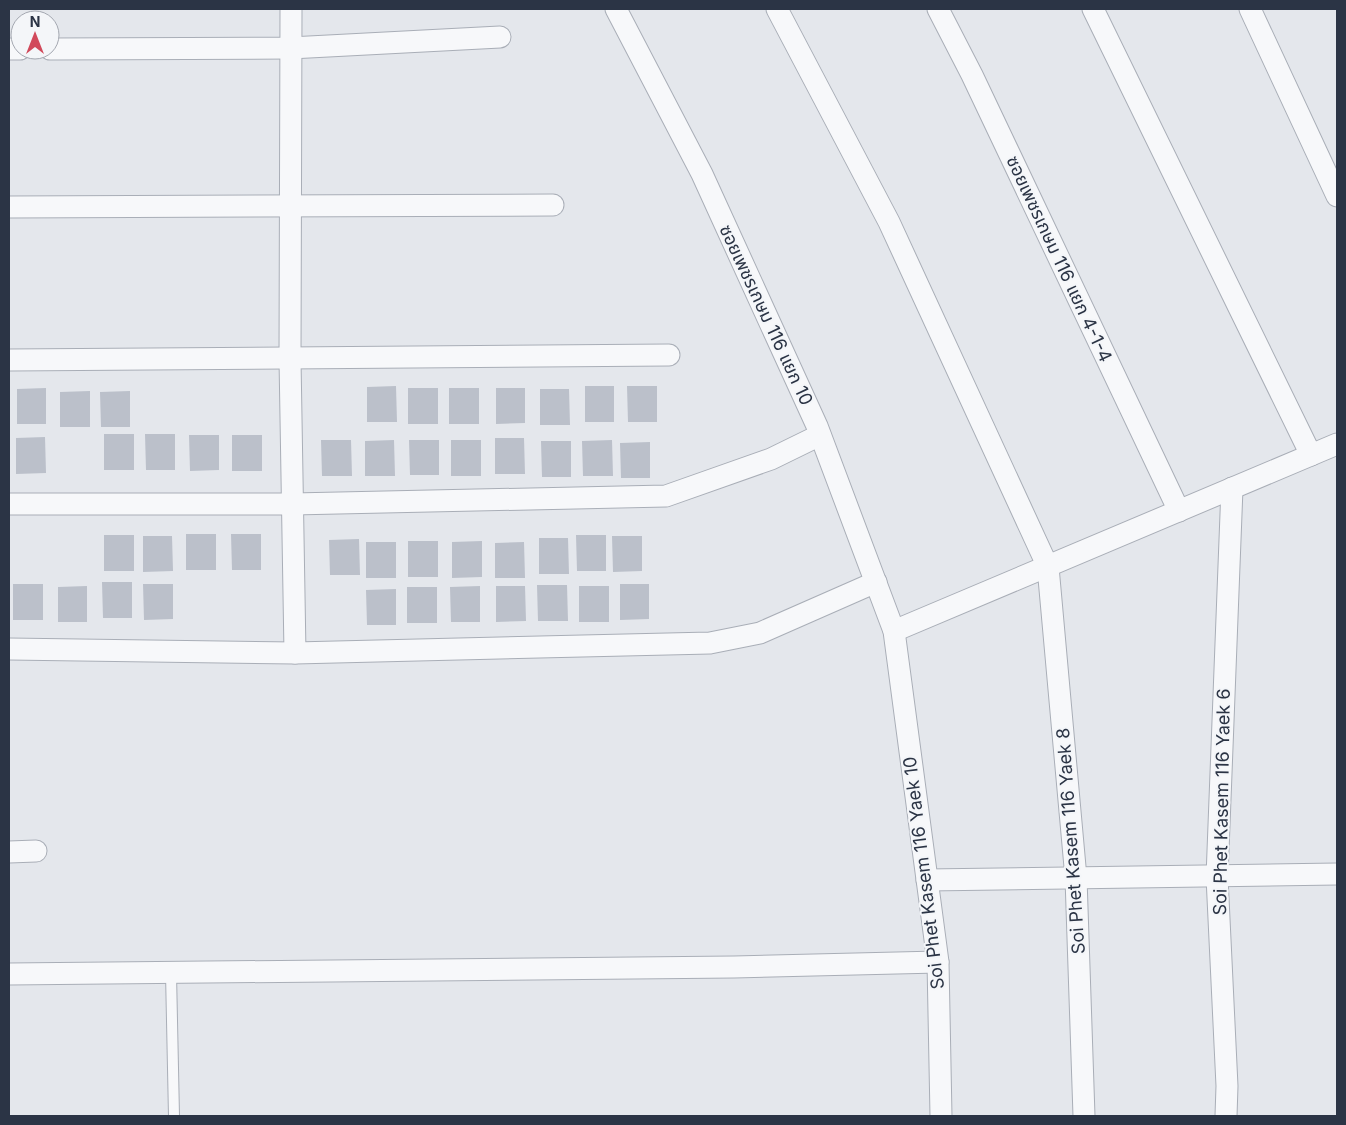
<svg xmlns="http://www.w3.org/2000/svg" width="1346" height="1125" font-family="Inter,'Noto Sans Thai',sans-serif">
<rect width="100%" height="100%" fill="#e4e7ec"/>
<!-- building -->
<g fill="#bbc0ca">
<path d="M396 386 397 422H367V387Z"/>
<rect x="585" y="386" width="29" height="36"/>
<path d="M627 386H657V422H628Z"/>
<path d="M46 388V424H17V389Z"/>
<rect x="408" y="388" width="30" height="36"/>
<rect x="449" y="388" width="30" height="36"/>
<path d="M496 388H525V423L496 424Z"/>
<path d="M540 389H569L570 425H540Z"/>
<path d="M90 391V427H60V392Z"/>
<path d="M130 391V427H101L100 392Z"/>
<rect x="104" y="434" width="30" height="36"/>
<path d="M145 434H175V470H146Z"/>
<path d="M189 435H219V470L190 471Z"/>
<rect x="232" y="435" width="30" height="36"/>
<path d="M45 437 46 473 16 474V438Z"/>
<path d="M495 438H524L525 474H495Z"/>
<path d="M321 440H351L352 476H322Z"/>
<path d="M394 440 395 476H365V441Z"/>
<path d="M409 440H439V475H410Z"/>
<rect x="451" y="440" width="30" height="36"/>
<path d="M612 440 613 476H583L582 441Z"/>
<path d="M541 441H571V477H542Z"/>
<path d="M650 442V478H621L620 443Z"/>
<rect x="186" y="534" width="30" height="36"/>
<path d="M231 534H261V570H232Z"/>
<rect x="104" y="535" width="30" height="36"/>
<path d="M576 535H606V571H577Z"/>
<path d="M143 536H172L173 571 143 572Z"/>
<path d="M612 536H642V571L613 572Z"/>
<path d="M539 538H568L569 574H539Z"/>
<path d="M359 539 360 575H330L329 540Z"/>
<rect x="408" y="541" width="30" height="36"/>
<path d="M482 541V577L452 578V542Z"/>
<rect x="366" y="542" width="30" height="36"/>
<path d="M524 542 525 578H495V543Z"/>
<path d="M102 582H132V618H103Z"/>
<rect x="13" y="584" width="30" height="36"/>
<path d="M143 584H173V619L144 620Z"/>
<path d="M620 584H649V619L620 620Z"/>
<path d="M537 585H567L568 621H538Z"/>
<path d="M87 586V622H58V587Z"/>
<path d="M480 586V622H451L450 587Z"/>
<path d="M496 586H525L526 621 496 622Z"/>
<rect x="579" y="586" width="30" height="36"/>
<rect x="407" y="587" width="30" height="36"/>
<path d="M396 589V625H367L366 590Z"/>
</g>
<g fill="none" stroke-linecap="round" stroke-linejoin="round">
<defs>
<path id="lane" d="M171 973 174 1116"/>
<g id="street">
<path d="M291 9 290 359 295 653"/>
<path d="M616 9 702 174 817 426 894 631 938 962 941 1116"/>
<path d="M777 9 889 222 1048 567 1076 878 1084 1116"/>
<path d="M938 9 972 75 1179 511"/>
<path d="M1093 9 1311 455"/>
<path d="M1250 9 1337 196"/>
<path d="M9 49H20"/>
<path d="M50 49 290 48 500 37"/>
<path d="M9 207 553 205"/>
<path d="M9 360 669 355"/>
<path d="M9 504H293L666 496 771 459 820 435"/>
<path d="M894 631 1337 444"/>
<path d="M9 649 295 653 710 643 760 633 876 582"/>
<path d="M9 852 36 851"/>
<path d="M927 880 1337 874"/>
<path d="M9 974 734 967 938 962"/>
<path d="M1226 1116 1227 1086 1217 877 1232 488"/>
</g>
</defs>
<!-- lane casing -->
<use href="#lane" stroke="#a9aeb7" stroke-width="12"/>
<!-- street casing -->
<use href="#street" stroke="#a9aeb7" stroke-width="23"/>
<!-- lane -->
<use href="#lane" stroke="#f7f8fa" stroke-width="10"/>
<!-- street -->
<use href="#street" stroke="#f7f8fa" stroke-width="21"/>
</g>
<g text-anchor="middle" stroke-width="4" stroke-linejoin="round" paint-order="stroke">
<!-- street labels -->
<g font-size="18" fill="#2b3445" stroke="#f4f6f9">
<text transform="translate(1059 259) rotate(65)" y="6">ซอยเพชรเกษม 116 แยก 4-1-4</text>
<text transform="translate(766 315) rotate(65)" y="6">ซอยเพชรเกษม 116 แยก 10</text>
<text transform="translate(1222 802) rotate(-89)" y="6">Soi Phet Kasem 116 Yaek 6</text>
<text transform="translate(1071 841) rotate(-94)" y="6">Soi Phet Kasem 116 Yaek 8</text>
<text transform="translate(924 873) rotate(-97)" y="6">Soi Phet Kasem 116 Yaek 10</text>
</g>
</g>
<!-- border -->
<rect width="1346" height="1125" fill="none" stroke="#2b3445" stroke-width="20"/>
<!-- north arrow -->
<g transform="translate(35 35)"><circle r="24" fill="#f4f6f9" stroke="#a4a8b1"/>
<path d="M0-4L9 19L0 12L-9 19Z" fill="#d1495b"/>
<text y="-8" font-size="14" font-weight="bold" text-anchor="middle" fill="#2b3445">N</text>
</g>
</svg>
